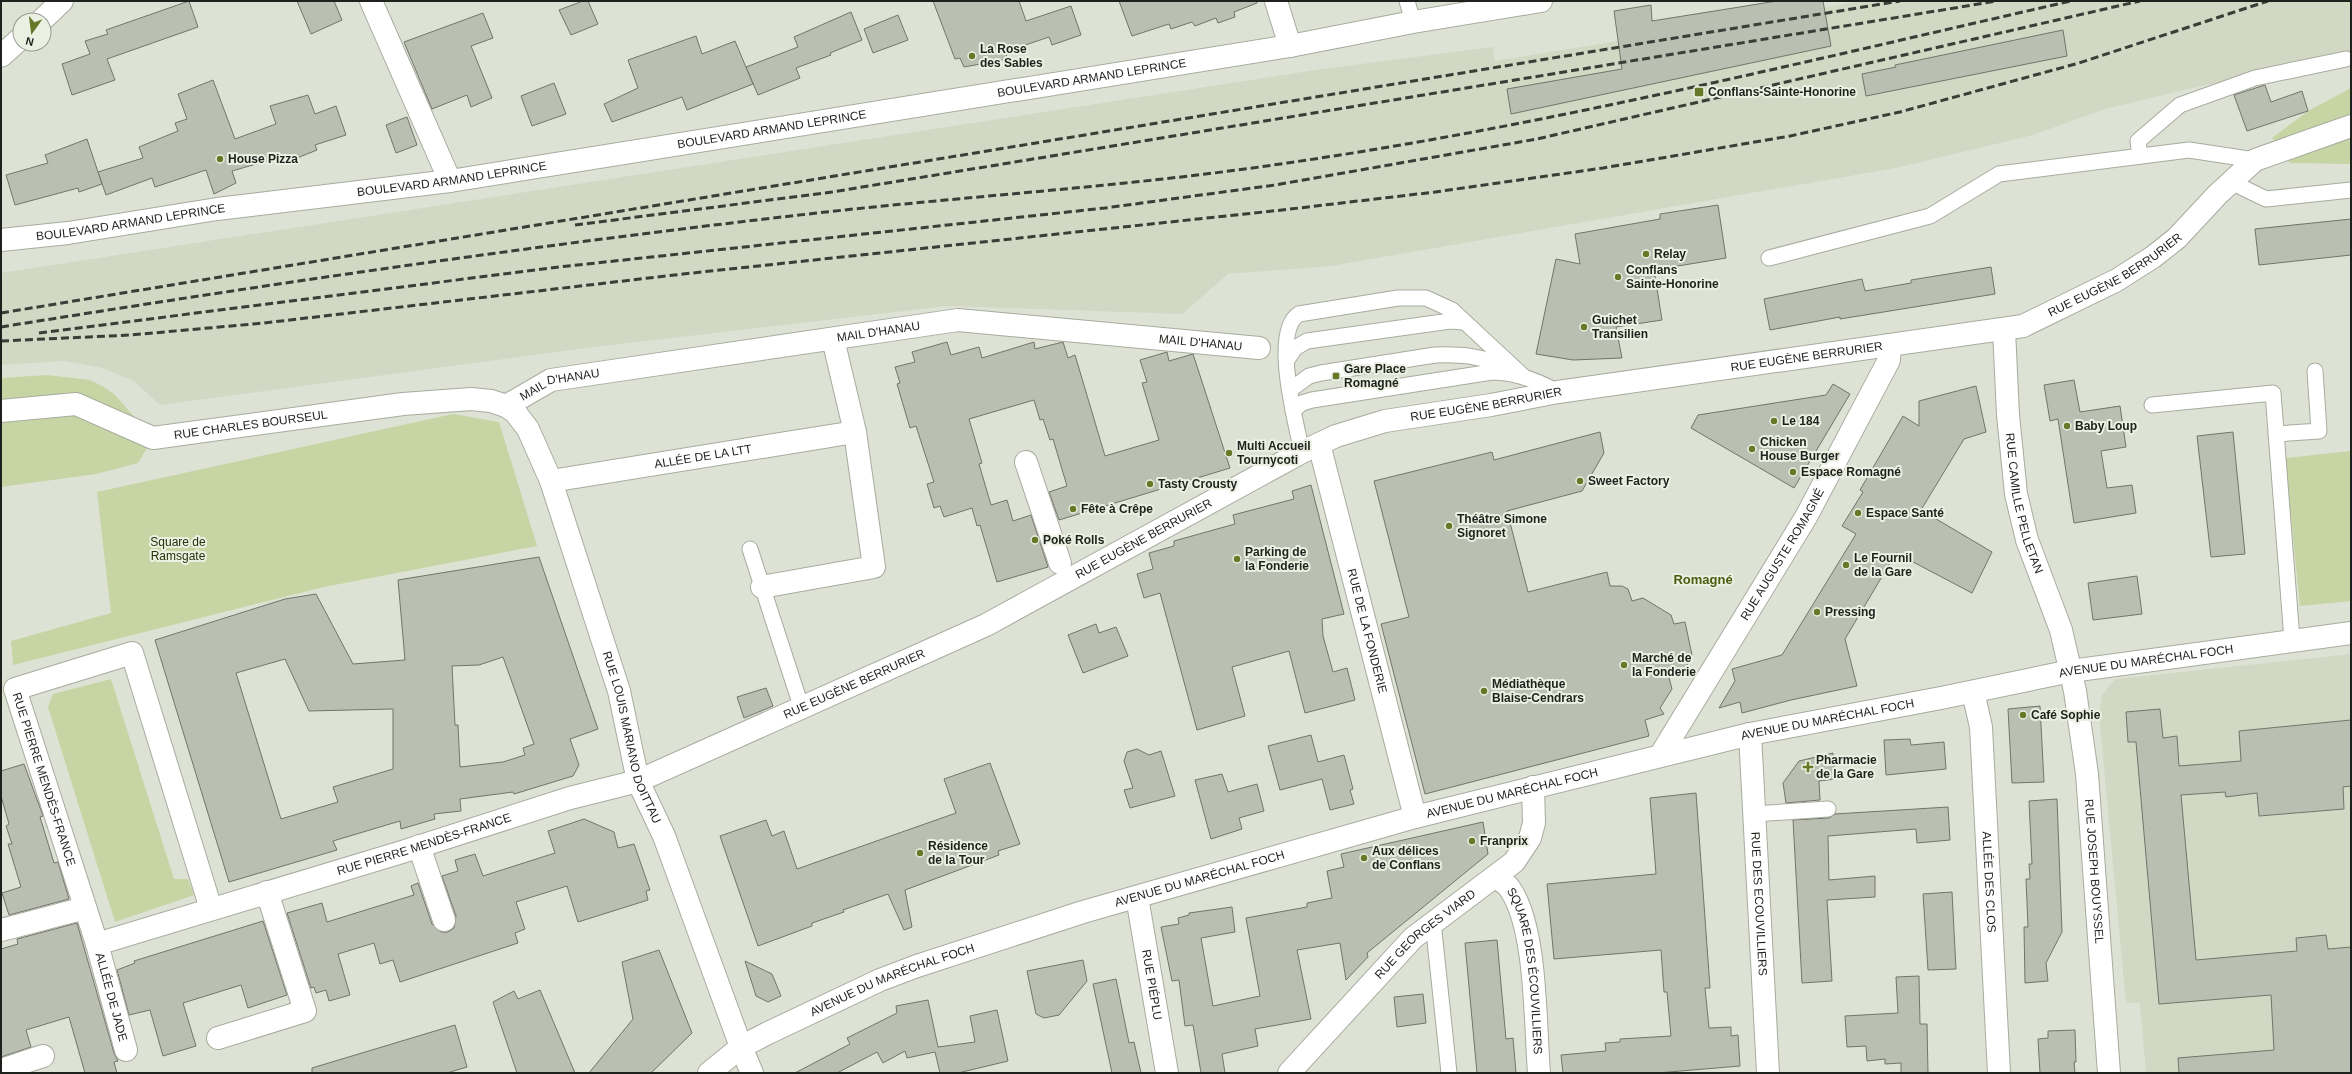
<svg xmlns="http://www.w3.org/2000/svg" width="2352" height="1074" font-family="Helvetica,sans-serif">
<rect width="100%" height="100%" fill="#dee2d5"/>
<!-- built -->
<g fill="#d2d8c4">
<path d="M1862 1H2351V55L2197 87 2105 109 2033 135 1896 168 1331 266 1228 274 1182 314 947 306 586 348 160 405 134 381 102 368 65 361 1 365V273L1322 69 1493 47 1495 61Z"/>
<path d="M2351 654V1073H2146L2140 1003H2126L2099 715 2102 695 2115 679Z"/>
</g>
<!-- green -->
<g fill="#c6d5a3">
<path d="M2351 88V164L2290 163 2272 138 2308 111Z"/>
<path d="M47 375 90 380 104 387 115 395 153 438 138 463 96 474 1 487V378Z"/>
<path d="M453 414 499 422 537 546 324 587 13 665 11 641 111 613 97 492Z"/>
<path d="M2351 451V601L2300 606 2285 458Z"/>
<path d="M111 679 174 879H188L194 895 115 922 48 707 53 694Z"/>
</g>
<!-- building -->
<g fill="#bbbfb2" stroke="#727569" fill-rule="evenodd">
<path d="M189 1 198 27 107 59 115 80 72 95 62 64 90 54 85 41 108 34 106 30Z"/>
<path d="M297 1H334L342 20 311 34Z"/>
<path d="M583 1H588L598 24 571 35 559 10Z"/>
<path d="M933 1H1019L1026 21 1071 6 1081 35 1052 45 1049 37 1005 52 1008 59 964 67 960 58 955 59Z"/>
<path d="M1119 1H1257V3L1234 12 1235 17 1218 23 1216 18 1195 26 1192 22 1171 29 1169 24 1132 36Z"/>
<path d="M1777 1H1823L1831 46 1511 114 1507 89 1622 69 1614 11 1651 5 1652 21Z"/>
<path d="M851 12 862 40 830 53 831 55 796 68 800 78 758 95 746 67 798 47 794 37Z"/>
<path d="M483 13 493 38 471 46 492 98 471 107 467 95 432 109 404 42Z"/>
<path d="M898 15 908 40 873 53 864 29Z"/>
<path d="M2063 30 2067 56 1866 96 1862 74 1896 67 1895 65Z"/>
<path d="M696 36 702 54 735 41 753 84 687 110 682 97 612 122 604 104 638 88 628 60Z"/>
<path d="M213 80 235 139 276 124 270 106 308 95 315 114 336 106 346 135 315 145 317 150 292 160 291 154 232 171 236 183 214 194 206 170 155 187 152 178 106 195 98 172 143 158 139 147 178 131 175 123 187 119 178 94Z"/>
<path d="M554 83 566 114 532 126 521 96Z"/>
<path d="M2265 85 2271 102 2302 91 2308 111 2247 131 2234 95Z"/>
<path d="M407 117 417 145 396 153 386 125Z"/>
<path d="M87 139 102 184 79 192 78 188 15 205 6 175 48 163 45 155Z"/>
<path d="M1718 205 1726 258 1654 270 1662 320 1616 327 1622 358 1573 360 1536 354 1556 259 1580 264 1575 234 1660 219V214Z"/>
<path d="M2351 219V255L2259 265 2255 229Z"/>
<path d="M1991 267 1995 294 1840 319V317L1770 330 1764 299 1862 279 1865 291 1911 283V280Z"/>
<path d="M947 342 951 355 979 347 982 358 1034 342 1035 349 1063 342 1068 358 1075 355 1105 456 1159 440 1142 383 1147 382 1140 360 1167 352 1169 361 1193 354 1230 468 1059 520 1049 492 1067 486 1053 439 1050 440 1043 419 1040 420 1034 400 969 419 982 463 979 464 991 505 1007 500 1013 521 1031 515 1048 567 997 582 980 525 977 526 972 508 944 517 940 506 934 508 927 484 934 482 916 426 910 428 897 384 900 383 895 367 915 362 912 352Z"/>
<path d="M2074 380 2080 412 2120 406 2126 447 2101 451 2107 488 2132 485 2136 513 2074 523 2058 419 2050 421 2044 385Z"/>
<path d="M1833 384 1850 394 1794 488 1691 428 1698 415 1826 395Z"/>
<path d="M1976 386 1986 432 1964 439 1921 510 1992 552 1972 593 1896 553 1845 639 1857 686 1791 700 1742 713 1740 702 1719 708 1735 681 1732 669 1782 655 1856 534 1842 526 1863 492 1860 490 1903 416 1919 426V401Z"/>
<path d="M1600 432 1604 453 1582 491 1507 511 1528 592 1607 572 1610 586H1622L1628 589 1632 601 1643 598 1671 615 1674 624 1685 622 1692 655 1682 675 1669 678 1672 689 1660 708 1664 714 1645 720 1649 736 1425 794 1381 624 1409 617 1374 481 1492 452 1494 460Z"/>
<path d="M2233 432 2245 554 2211 557 2197 436Z"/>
<path d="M1311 485 1344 614 1322 619 1323 636 1333 672 1347 668 1355 700 1305 713 1289 651 1232 667 1245 716 1197 730 1160 593 1144 598 1137 574 1153 569 1149 553 1174 546V541L1235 524 1233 515 1294 499 1292 491Z"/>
<path d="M539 557 598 729 570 739 579 765 573 776 514 794 513 792 460 799 461 811 434 814 435 819 401 829 400 821 333 841 337 850 229 882 155 640 285 599 316 594 353 664 405 660 398 580ZM503 657 534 744 523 748 525 755 503 762 460 767 458 725H455L452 666 479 665ZM285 659 309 711 393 709V769L333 787 338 802 281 819 236 673Z"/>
<path d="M2137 576 2142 614 2093 620 2088 583Z"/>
<path d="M1096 624 1099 633 1116 627 1128 656 1083 673 1068 635Z"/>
<path d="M766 688 773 706 744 718 737 697Z"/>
<path d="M2040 706 2044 782 2012 783 2008 709Z"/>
<path d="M2160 709 2163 738 2177 736 2179 766 2241 761 2239 731 2351 720V786L2343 787 2344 809 2259 816 2257 793 2226 797 2225 792 2181 795 2196 960 2297 951 2296 938 2326 935 2328 949 2351 947V1073H2179L2178 1058 2274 1050 2271 995 2159 1004 2136 742H2128L2126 712Z"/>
<path d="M1311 735 1318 762 1344 755 1353 789 1350 790 1354 804 1330 810 1322 779 1280 790 1268 746Z"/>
<path d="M1910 739 1911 745 1944 742 1946 769 1886 775 1884 740Z"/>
<path d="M1137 749 1149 755 1161 751 1175 796 1130 808 1124 790 1133 788 1124 761 1127 752Z"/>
<path d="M1833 753 1835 779 1819 781 1820 800 1786 803 1783 783 1799 761Z"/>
<path d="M990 763 1020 844 998 851 999 855 905 890 912 927 904 930 888 894 843 910 844 912 812 923V926L758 946 720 836 766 820 772 836 784 831 797 869 956 813 944 779Z"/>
<path d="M24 764 43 816 40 817 54 863 58 862 69 899 9 915 2 893 21 887 8 844H12L6 826 9 824 1 796V771Z"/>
<path d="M1222 774 1228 792 1257 784 1264 811 1239 818 1242 829 1211 839 1195 780Z"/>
<path d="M1696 793 1710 988H1705L1709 1028 1731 1027V1036L1738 1035 1740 1066 1657 1073H1563L1561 1055 1606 1051 1605 1043 1620 1042V1039L1671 1036 1667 992H1664L1661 950 1554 959 1547 884 1656 874 1650 798Z"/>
<path d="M2057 799 2062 932 2046 963 2048 981 2025 983 2024 927H2028L2026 879H2030L2029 864H2032L2029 801Z"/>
<path d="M1948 807 1950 840 1917 843 1916 829 1828 836 1829 880 1875 876V897L1827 900 1832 981 1802 983 1793 820 1829 818 1835 814Z"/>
<path d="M584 819 614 832 618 848 634 844 650 890 646 891 648 900 578 922 567 886 516 902 525 929 515 933 518 943 400 982 393 960 380 964 374 943 338 954 350 995 329 1001 326 990 316 993 314 987 311 988 287 913 322 903 327 922 414 895 411 886 418 883 432 924 441 932H448L454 928 456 916 442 876 458 871 455 860 475 854 483 876 555 853 548 831Z"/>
<path d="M1483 822 1488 854 1367 953 1368 957 1346 980 1340 943 1297 950 1311 1019 1255 1029 1258 1046 1222 1054 1225 1073H1201L1193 1025 1185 1026 1179 980 1172 981 1161 927 1179 924 1178 918 1189 915V913L1232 907 1235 932 1201 938 1213 1006 1260 996 1246 918 1307 907V903L1332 898 1327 871 1344 867 1341 854Z"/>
<path d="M1952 892 1956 969 1928 970 1923 894Z"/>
<path d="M263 921 287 995 248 1008 241 985 183 1003 196 1046 163 1056 150 1010 129 1015 117 970 135 963 134 961Z"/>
<path d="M77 923 114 1053 118 1061 114 1062 117 1073H85L69 1017 26 1030 31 1047 1 1057V949L18 944 17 939Z"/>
<path d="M1497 940 1506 1039 1513 1038 1516 1073H1477L1465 943Z"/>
<path d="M659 950 692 1033 651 1073H589L633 1019 622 962Z"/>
<path d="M1083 960 1087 981 1059 1015 1044 1018 1036 1014 1027 971Z"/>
<path d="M745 961 772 974 781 996 768 1002 756 996Z"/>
<path d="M1919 976 1920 1024H1927L1928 1073H1901V1063L1885 1064V1059L1867 1061 1866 1046 1847 1047 1845 1016 1898 1013 1896 977Z"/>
<path d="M1116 979 1129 1043 1134 1042 1141 1073H1112L1093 984Z"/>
<path d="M540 990 575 1073H517L493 1002 514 991 518 999Z"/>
<path d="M1423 994 1426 1023 1397 1027 1394 997Z"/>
<path d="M928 1000 938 1047 975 1042 970 1016 997 1010 1008 1061 958 1073H940L935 1052 907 1058 905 1051 883 1063 877 1052 837 1073H795L850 1044 847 1038 897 1013 896 1006Z"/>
<path d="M455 1025 467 1067 447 1073H312V1068Z"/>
<path d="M2075 1030 2076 1062H2074L2075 1073H2040L2038 1039 2048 1038V1031Z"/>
</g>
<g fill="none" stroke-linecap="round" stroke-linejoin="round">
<defs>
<g id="lane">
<path d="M1407 1 1413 22"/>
<path d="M2140 156 2138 141 2180 105 2255 78 2346 59"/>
<path d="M2231 182 2266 199 2351 190"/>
<path d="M1769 258 1930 216 1999 174 2189 150 2255 160"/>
<path d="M1287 360 1295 348 1307 341 1450 321 1464 322"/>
<path d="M1290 390 1309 376 1321 373 1435 355C1461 354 1484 356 1507 368"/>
<path d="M2152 405 2273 393 2292 640"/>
<path d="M1293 411 1302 403 1312 400 1492 372C1515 372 1538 381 1558 392"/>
<path d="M2276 434 2319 431 2315 371"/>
<path d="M1302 452C1296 423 1271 331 1299 314L1398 298H1426L1452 310 1524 377"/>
<path d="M750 549 802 709"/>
<path d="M1754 814 1828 809"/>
<path d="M1433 922 1449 1073"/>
</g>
<g id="street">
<path d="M371 1 450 181"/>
<path d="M1276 1 1290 46"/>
<path id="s1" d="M2004 330 2008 415 2016 494 2027 540 2061 630 2075 691 2087 774 2109 1073"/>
<path id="s2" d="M506 406 551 380 958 320 1259 348"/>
<path id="s3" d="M1319 444 1415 817"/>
<path d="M1026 462 1060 563"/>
<path id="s4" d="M551 481 855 432"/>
<path d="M762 587 874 567 855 432 833 339"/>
<path id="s5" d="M1973 692 1981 727 1999 1073"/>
<path id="s6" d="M1750 734 1768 1073"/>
<path id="s7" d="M1660 756 1806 517 1889 360 1890 345"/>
<path d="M419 846 444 920"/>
<path id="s8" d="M1496 877C1501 881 1507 884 1510 889 1537 928 1535 1024 1539 1073"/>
<path id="s9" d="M1137 897 1167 1073"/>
<path id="s10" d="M211 909 132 653 15 689 97 944 402 852 570 798 638 781"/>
<path d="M1 930 85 908"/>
<path id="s11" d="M97 944 126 1050"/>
<path d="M218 1038 305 1011 267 892"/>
<path d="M741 1047 752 1073"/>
<path d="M1 1070 43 1056"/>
<path id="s12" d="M1289 1073 1413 938 1514 862 1530 838 1534 823 1533 787"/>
</g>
<g id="secondary">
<path d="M42 20 62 1"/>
<path d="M1 56 20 39"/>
<path id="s13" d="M1 240 68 233 217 209 450 181 1290 46 1413 22 1541 1"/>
<path id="s14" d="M1 411 76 404 153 438 403 404 471 399 491 401 506 406 515 412 528 429 551 481 619 691 638 781 664 836 741 1047"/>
<path id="s15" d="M638 781 986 625 1302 452 1336 436 1385 421 1491 405 1558 392 2023 326 2117 280 2153 257 2177 238 2217 195 2255 160 2351 126"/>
<path id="s16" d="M709 1073 741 1047 768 1033 880 980 917 966 1083 912 1415 817 1750 734 1941 698 2071 671 2351 633"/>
</g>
</defs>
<!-- lane casing -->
<use href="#lane" stroke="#a7ac9f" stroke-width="17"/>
<!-- street casing -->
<use href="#street" stroke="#a7ac9f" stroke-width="24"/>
<!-- secondary casing -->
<use href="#secondary" stroke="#a7ac9f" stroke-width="24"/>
<!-- lane -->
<use href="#lane" stroke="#fff" stroke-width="15"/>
<!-- street -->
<use href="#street" stroke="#fff" stroke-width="22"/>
<!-- secondary -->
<use href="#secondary" stroke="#fff" stroke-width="22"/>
<!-- rail -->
<g stroke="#3b3d37" stroke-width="3" stroke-dasharray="8 4" stroke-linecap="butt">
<path d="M575 225 832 192 1997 1"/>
<path d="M1 313 1900 1"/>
<path d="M1 327C275 283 550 243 826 212 980 195 1134 186 1287 163 1551 125 1811 60 2071 1"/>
<path d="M39 333 559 267 1105 208 1275 185 1537 139 2140 1"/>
<path d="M1 341 131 335 264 323 683 274 1282 210 1435 192 1603 168 1790 136 1900 112 2079 63 2268 1"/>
</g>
</g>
<!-- markers -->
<g fill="#667929" stroke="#ebf0e2" stroke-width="1.5">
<circle cx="972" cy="56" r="4"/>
<rect x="1694" y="87" width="10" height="10" rx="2"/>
<circle cx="220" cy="159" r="4"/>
<circle cx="1646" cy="254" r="4"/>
<circle cx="1618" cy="277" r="4"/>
<circle cx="1584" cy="327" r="4"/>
<rect x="1332" y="372" width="8" height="8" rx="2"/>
<circle cx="1774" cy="421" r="4"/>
<circle cx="2067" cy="426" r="4"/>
<circle cx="1752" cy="449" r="4"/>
<circle cx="1229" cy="453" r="4"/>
<circle cx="1793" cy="472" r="4"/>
<circle cx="1580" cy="481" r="4"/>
<circle cx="1150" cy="484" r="4"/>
<circle cx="1073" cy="509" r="4"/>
<circle cx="1858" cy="513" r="4"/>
<circle cx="1449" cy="526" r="4"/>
<circle cx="1035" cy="540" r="4"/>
<circle cx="1237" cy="559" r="4"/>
<circle cx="1846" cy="565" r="4"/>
<circle cx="1817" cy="612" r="4"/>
<circle cx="1624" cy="665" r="4"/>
<circle cx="1484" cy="691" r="4"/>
<circle cx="2023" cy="715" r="4"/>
<path d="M1806 761h4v4h4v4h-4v4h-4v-4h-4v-4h4z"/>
<circle cx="1472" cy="841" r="4"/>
<circle cx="920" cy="853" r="4"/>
<circle cx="1364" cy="858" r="4"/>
</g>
<g text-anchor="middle" stroke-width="4" stroke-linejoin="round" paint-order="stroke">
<!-- poi labels -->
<g font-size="12" font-weight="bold" fill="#1f211c" stroke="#ebf0e2" text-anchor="start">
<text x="980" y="53">La Rose<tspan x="980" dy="14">des Sables</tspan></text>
<text x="1708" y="96">Conflans-Sainte-Honorine</text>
<text x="228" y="163">House Pizza</text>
<text x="1654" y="258">Relay</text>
<text x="1626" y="274">Conflans<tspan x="1626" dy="14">Sainte-Honorine</tspan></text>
<text x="1592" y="324">Guichet<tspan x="1592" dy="14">Transilien</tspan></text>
<text x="1344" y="373">Gare Place<tspan x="1344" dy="14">Romagné</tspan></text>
<text x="1782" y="425">Le 184</text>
<text x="2075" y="430">Baby Loup</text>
<text x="1760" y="446">Chicken<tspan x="1760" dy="14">House Burger</tspan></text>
<text x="1237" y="450">Multi Accueil<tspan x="1237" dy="14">Tournycoti</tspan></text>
<text x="1801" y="476">Espace Romagné</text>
<text x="1588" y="485">Sweet Factory</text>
<text x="1158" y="488">Tasty Crousty</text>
<text x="1081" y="513">Fête à Crêpe</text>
<text x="1866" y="517">Espace Santé</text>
<text x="1457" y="523">Théâtre Simone<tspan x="1457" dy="14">Signoret</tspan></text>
<text x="1043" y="544">Poké Rolls</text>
<text x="1245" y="556">Parking de<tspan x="1245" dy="14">la Fonderie</tspan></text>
<text x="1854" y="562">Le Fournil<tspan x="1854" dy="14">de la Gare</tspan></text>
<text x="1825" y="616">Pressing</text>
<text x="1632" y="662">Marché de<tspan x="1632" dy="14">la Fonderie</tspan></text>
<text x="1492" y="688">Médiathèque<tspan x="1492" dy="14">Blaise-Cendrars</tspan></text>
<text x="2031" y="719">Café Sophie</text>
<text x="1816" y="764">Pharmacie<tspan x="1816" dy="14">de la Gare</tspan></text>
<text x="1480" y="845">Franprix</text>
<text x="928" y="850">Résidence<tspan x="928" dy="14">de la Tour</tspan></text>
<text x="1372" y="855">Aux délices<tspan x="1372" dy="14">de Conflans</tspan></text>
</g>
<!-- street labels -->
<g font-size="12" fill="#1f211c" stroke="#ebf0e2">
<text dy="4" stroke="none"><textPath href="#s13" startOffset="1103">BOULEVARD ARMAND LEPRINCE</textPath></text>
<text dy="4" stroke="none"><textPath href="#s13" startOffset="779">BOULEVARD ARMAND LEPRINCE</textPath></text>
<text dy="4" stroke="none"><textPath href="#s13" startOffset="455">BOULEVARD ARMAND LEPRINCE</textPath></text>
<text dy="4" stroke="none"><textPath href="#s13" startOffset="131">BOULEVARD ARMAND LEPRINCE</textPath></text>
<text dy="4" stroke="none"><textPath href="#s15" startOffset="1581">RUE EUGÈNE BERRURIER</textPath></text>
<text dy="4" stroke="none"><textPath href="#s2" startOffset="383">MAIL D'HANAU</textPath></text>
<text dy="4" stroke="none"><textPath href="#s2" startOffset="707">MAIL D'HANAU</textPath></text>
<text dy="4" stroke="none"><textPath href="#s15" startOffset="1257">RUE EUGÈNE BERRURIER</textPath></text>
<text dy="4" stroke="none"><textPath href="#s2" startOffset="59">MAIL D'HANAU</textPath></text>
<text dy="4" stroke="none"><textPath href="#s15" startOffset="933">RUE EUGÈNE BERRURIER</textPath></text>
<text dy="4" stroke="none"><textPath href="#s14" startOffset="258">RUE CHARLES BOURSEUL</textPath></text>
<text dy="4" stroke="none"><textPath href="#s4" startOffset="154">ALLÉE DE LA LTT</textPath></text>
<text dy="4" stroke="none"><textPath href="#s1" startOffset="175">RUE CAMILLE PELLETAN</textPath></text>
<text dy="4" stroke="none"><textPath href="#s15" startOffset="561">RUE EUGÈNE BERRURIER</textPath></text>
<text dy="4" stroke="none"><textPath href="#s7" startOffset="236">RUE AUGUSTE ROMAGNÉ</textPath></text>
<text dy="4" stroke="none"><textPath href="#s3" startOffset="193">RUE DE LA FONDERIE</textPath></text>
<text dy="4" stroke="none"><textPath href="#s16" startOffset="1503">AVENUE DU MARÉCHAL FOCH</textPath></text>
<text dy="4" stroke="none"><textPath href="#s15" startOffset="237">RUE EUGÈNE BERRURIER</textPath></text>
<text dy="4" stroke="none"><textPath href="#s16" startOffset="1179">AVENUE DU MARÉCHAL FOCH</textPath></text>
<text dy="4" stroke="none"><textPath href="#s14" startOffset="874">RUE LOUIS MARIANO DOITTAU</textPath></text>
<text dy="4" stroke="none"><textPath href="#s10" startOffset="485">RUE PIERRE MENDÈS-FRANCE</textPath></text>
<text dy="4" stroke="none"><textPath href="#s16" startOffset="855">AVENUE DU MARÉCHAL FOCH</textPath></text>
<text dy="4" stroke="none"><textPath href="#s10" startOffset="1000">RUE PIERRE MENDÈS-FRANCE</textPath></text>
<text dy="4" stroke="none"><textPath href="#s1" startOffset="552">RUE JOSEPH BOUYSSEL</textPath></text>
<text dy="4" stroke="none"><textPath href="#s16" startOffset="531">AVENUE DU MARÉCHAL FOCH</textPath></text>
<text dy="4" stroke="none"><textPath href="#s5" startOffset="191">ALLÉE DES CLOS</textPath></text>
<text dy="4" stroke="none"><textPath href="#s6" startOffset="170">RUE DES ECOUVILLIERS</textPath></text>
<text dy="4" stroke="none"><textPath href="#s12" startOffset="195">RUE GEORGES VIARD</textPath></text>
<text dy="4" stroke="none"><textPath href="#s8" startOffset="103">SQUARE DES ÉCOUVILLIERS</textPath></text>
<text dy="4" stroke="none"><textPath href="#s16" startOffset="207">AVENUE DU MARÉCHAL FOCH</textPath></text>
<text dy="4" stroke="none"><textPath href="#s9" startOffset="89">RUE PIÉPLU</textPath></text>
<text dy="4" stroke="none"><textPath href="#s11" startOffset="55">ALLÉE DE JADE</textPath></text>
</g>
<!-- park labels -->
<g font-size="12" fill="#273009" stroke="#ebf0e2">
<text x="178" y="546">Square de<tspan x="178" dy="14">Ramsgate</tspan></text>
</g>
<!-- neighbourhood labels -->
<g font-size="13" font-weight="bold" fill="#4b5c0e" stroke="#ebf0e2">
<text x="1703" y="584">Romagné</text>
</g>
</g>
<!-- border -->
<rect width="2352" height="1074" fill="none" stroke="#1f211c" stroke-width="4"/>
<!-- north arrow -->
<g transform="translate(32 32) rotate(194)"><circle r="19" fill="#ebf0e2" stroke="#999d93"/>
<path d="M0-3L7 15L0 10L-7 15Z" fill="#667929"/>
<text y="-6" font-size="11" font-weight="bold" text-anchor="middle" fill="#1f211c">N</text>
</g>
</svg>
